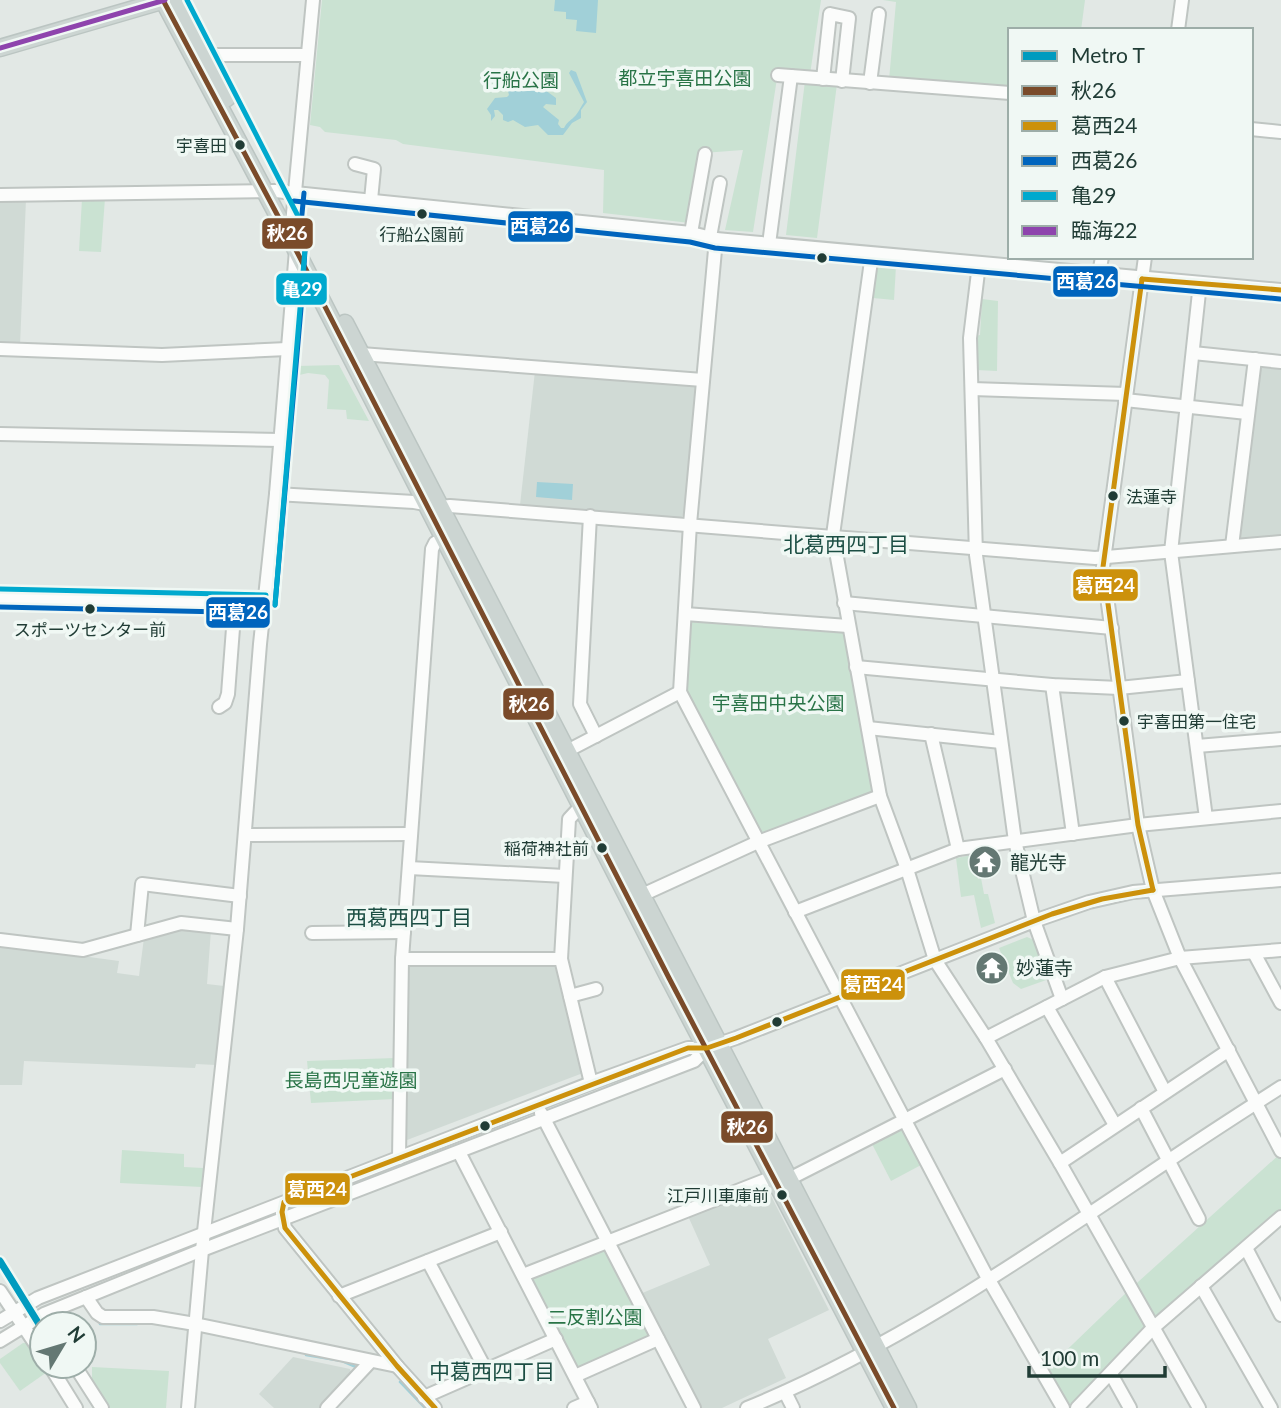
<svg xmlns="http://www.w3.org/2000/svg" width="1281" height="1408" font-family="Lato,'Noto Sans JP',sans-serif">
<rect width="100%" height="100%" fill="#e2e8e5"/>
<!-- built -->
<g fill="#d0dad5">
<path d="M26 199 20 346H0V200Z"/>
<path d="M1260 366 1281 368V535L1240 540 1236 536Z"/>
<path d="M535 371 697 385 685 513 679 520 520 505Z"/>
<path d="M181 927 211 930 207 984 224 986 216 1065 196 1064 195 1068 24 1061 22 1085H0V945L119 961 117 973 139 976 144 938Z"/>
<path d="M556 964 583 1073 407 1140 403 1138 406 967 410 965Z"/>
<path d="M765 1184 829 1310 768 1339 786 1378 722 1408H699L640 1294 710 1265 688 1216Z"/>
<path d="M293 1357 350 1369 352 1376 321 1408H274L259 1394Z"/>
</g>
<!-- green -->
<g fill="#cae2d2">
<path d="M322 0H821L809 81 837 84 817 238 786 235 805 81 778 72 753 232 725 230 743 150 703 153 690 223 603 213 604 170 403 144 396 140 325 132 320 127 310 125Z"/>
<path d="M883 0H1085L1081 30H1010V86L892 78 889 80 896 2Z"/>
<path d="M105 198 101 252 79 251 82 199Z"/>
<path d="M878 265 896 266 894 300 873 298Z"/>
<path d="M982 299 998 301 997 371 976 370V336L980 335Z"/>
<path d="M339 365 369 421 347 419 346 410 327 409 329 380 325 375 308 373 295 376 297 366Z"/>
<path d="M688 618 844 630 873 795 760 837 685 691Z"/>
<path d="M972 855 978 879 981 878 984 894H988L995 923 981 928 974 895 961 897 956 858Z"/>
<path d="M1027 937 1034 940 1049 979 1021 989 1013 983 999 948Z"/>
<path d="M395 1058V1099L311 1103 307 1061Z"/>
<path d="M902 1130 921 1165 891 1181 872 1144Z"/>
<path d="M122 1150 184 1154V1167L203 1168 202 1187 120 1183Z"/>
<path d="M1281 1153V1210L1153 1323 1075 1405 1067 1403 1046 1370 1128 1291Z"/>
<path d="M601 1248 606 1249 650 1334 648 1339 579 1369 575 1368 530 1281 532 1277Z"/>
<path d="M23 1343H27L47 1372 20 1391 0 1363V1359Z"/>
<path d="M92 1367 169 1371 166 1408H107L92 1384Z"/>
</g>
<!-- water -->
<g fill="#a1d0d8">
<path d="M555 0H598L596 33 576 31 577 20 566 19V12L554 11Z"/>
<path d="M571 70 576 72 587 102 581 110V118L572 123 563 135H548L538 125 525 127 513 120 508 122 503 120V115L498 110H494L495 116 491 121V115L487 109 495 98 507 97 509 95 506 83 514 73 519 71 556 98V105L546 104 543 107 559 120 558 124 561 128H564C567 122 570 121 574 117 577 115 582 105 584 102L569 73Z"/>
<path d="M537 482 573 484 572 500 536 497Z"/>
</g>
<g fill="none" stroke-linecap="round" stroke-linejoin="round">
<!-- stream -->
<g stroke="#a1d0d8" stroke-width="2.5">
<path d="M100 1324H137"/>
<path d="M306 1355 342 1361 356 1367"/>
<path d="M400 1382 425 1408"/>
</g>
<defs>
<g id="minor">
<path d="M1178 30 1182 0"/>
<path d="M206 58 214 55H307"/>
<path d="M778 75 1010 93"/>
<path d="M823 79 830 14 849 18 842 81"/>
<path d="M870 83 879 14"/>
<path d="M1251 129 1281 132"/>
<path d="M355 164 374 169 371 200"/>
<path d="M0 195 275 191 691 233 716 239 1281 290"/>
<path d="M691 233 705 154"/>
<path d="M710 237 720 183"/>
<path d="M716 239 690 524 680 692 985 1273 1063 1408"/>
<path d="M769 244 791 76"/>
<path d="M872 254 833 535 880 796 907 869 935 960 986 1038 1060 1163 1199 1408"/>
<path d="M1145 257 1103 567 1138 825 1153 890 1180 958 1281 1151"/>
<path d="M979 264 970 338 976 555 1015 841 1034 921 1062 999"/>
<path d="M1100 268 1102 257"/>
<path d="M1200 283 1171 552 1206 818"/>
<path d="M0 349 162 355 287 349"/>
<path d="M1193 353 1281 362"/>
<path d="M361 354 703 380"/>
<path d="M972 389 1126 394"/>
<path d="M1125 400 1247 413"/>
<path d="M0 434 280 440"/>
<path d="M276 494 414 502 440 507 450 506 1095 558 1281 542"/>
<path d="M590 516 580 704 596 736"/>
<path d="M1232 546 1255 359"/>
<path d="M0 598 266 604"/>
<path d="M844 603 1112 628"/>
<path d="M685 614 848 626"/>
<path d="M856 667 1052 685 1119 688 1188 681"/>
<path d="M1052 685 1073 834"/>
<path d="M219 707 225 703 228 694 235 602"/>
<path d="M868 728 1001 742"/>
<path d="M931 734 958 849"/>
<path d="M1197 746 1281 739"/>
<path d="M567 751 680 692"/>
<path d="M581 806 569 819 561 959 591 1083"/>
<path d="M245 835 411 834"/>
<path d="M409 868 565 876"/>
<path d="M642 895 758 842 880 796"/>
<path d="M795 912 958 849 1138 825 1281 811"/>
<path d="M312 933 404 932"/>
<path d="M137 935 142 884 240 896"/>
<path d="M0 940 83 950 181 923 237 929"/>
<path d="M1254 953 1281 1003"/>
<path d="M402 959H561"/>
<path d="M1105 977 1165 1092"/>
<path d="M570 996 596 989"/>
<path d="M1047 1007 1115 1125"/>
<path d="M986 1038 1105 977 1180 958 1281 950"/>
<path d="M1141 1108 1199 1219"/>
<path d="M541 1113 694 1408"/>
<path d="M459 1152 591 1408"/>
<path d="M399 1158 402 959 432 549 435 543 449 535"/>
<path d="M1060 1163 1229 1050"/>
<path d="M789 1179 1005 1069"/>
<path d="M282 1213 285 1228 397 1366 435 1408"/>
<path d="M1246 1248 1281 1315"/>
<path d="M428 1261 486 1370"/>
<path d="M523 1275 773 1177"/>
<path d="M1201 1286 1271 1408"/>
<path d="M0 1291 42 1354"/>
<path d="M339 1296 501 1232"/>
<path d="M86 1297 97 1313 103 1317H153L195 1324 397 1366"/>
<path d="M0 1321 38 1298 591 1083 688 1048H707L736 1038 1034 921 1089 902 1133 892 1281 880"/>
<path d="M0 1341 44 1314 202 1250 694 1061 707 1048"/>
<path d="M50 1366 76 1408"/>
<path d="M75 1366 102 1408"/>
<path d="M1111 1374 1130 1408"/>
<path d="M575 1376 658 1339"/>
<path d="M785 1392 793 1408"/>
<path d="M424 1397 556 1339"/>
<path d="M188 1408 202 1250 237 929 260 644 276 494 296 250 292 224 313 0"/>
<path d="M327 1408 370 1362"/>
<path d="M574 1408 588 1402"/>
<path d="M747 1408C897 1347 1031 1253 1165 1163 1203 1137 1242 1112 1281 1087"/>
<path d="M1077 1408 1153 1328 1281 1217"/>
</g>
<g id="major">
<path d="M163 0 296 250 669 978 894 1408"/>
<path d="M177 0 227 98"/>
<path d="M0 48 165 0"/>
<path d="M345 323 908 1408"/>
</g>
</defs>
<!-- minor casing -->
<use href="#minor" stroke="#bfc5c2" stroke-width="16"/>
<!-- major casing -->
<use href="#major" stroke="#bbc5c2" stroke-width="19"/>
<!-- minor -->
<use href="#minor" stroke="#fbfcfb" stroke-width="12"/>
<!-- major -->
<use href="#major" stroke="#ccd5d2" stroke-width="16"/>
<defs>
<path id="bus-1" d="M163 0 296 250 669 978 894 1408"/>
<g id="bus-2">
<path d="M1142 279 1103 567 1138 825 1153 890"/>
<path d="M1142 279 1281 290"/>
<path d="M435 1408 397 1366 285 1228 282 1212 284 1202 688 1048H707L736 1038 1052 914 1102 899 1153 890"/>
</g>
<g id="bus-3">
<path d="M294 201 690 242 715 248 1280 299"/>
<path d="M275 605 302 297 305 250 301 224 304 193"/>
<path d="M0 607 266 613"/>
</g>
<g id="bus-4">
<path d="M187 0 300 220 305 249 275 605"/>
<path d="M0 589 266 595"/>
</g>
<path id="bus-5" d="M0 48 165 0"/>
</defs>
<!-- bus-1 casing -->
<use href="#bus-1" stroke="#f0f8f4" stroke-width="10"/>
<!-- bus-2 casing -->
<use href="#bus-2" stroke="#f0f8f4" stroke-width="10"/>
<!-- bus-3 casing -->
<use href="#bus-3" stroke="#f0f8f4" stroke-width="10"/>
<!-- bus-4 casing -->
<use href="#bus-4" stroke="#f0f8f4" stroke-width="10"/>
<!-- bus-5 casing -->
<use href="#bus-5" stroke="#f0f8f4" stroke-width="10"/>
<!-- bus-1 -->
<use href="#bus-1" stroke="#7a4b2a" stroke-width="5"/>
<!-- bus-2 -->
<use href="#bus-2" stroke="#cc910b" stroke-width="5"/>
<!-- bus-3 -->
<use href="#bus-3" stroke="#0065bd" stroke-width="5"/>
<!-- bus-4 -->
<use href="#bus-4" stroke="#00a9ce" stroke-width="5"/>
<!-- bus-5 -->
<use href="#bus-5" stroke="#8e44ad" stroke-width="5"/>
<defs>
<path id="metro-1" d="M0 1261 42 1329"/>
</defs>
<!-- metro-1 casing -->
<use href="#metro-1" stroke="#f0f8f4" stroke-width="12"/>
<!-- metro-1 -->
<use href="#metro-1" stroke="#009bbf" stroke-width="7"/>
</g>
<!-- icons -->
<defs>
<symbol id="temple-disc" viewBox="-11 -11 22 22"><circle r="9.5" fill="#647873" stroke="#f0f8f4"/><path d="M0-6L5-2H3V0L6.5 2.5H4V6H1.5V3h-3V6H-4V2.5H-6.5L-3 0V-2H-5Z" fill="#fff"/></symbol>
</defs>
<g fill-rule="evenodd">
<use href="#temple-disc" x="966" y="843" width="38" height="38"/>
<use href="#temple-disc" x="973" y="949" width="38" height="38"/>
</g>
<!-- markers -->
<g fill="#203c35" stroke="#f0f8f4" stroke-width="2.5">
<circle cx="240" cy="145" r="6"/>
<circle cx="422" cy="214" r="6"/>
<circle cx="822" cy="258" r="6"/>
<circle cx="1113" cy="496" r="6"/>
<circle cx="90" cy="609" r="6"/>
<circle cx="1124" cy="721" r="6"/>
<circle cx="602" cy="848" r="6"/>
<circle cx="777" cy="1022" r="6"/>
<circle cx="485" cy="1126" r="6"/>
<circle cx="782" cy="1195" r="6"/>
</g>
<g text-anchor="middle" stroke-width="7" stroke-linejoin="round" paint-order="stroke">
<!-- bus labels -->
<g font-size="17" fill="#203c35" stroke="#f0f8f4" text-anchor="end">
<text x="227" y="152">宇喜田</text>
<text x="422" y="241" text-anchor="middle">行船公園前</text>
<text x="1126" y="503" text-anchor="start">法蓮寺</text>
<text x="90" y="636" text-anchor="middle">スポーツセンター前</text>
<text x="1137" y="728" text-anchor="start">宇喜田第一住宅</text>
<text x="589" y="855">稲荷神社前</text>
<text x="769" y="1202">江戸川車庫前</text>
</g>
<!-- park labels -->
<g font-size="19" fill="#297447" stroke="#f0f8f4">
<text x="685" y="85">都立宇喜田公園</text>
<text x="521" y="87">行船公園</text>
<text x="778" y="710">宇喜田中央公園</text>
<text x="351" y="1087">長島西児童遊園</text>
<text x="595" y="1324">二反割公園</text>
</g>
<!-- poi labels -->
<g font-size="19" fill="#203c35" stroke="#f0f8f4" text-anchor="start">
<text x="1010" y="869">龍光寺</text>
<text x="1016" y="975">妙蓮寺</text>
</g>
<!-- neighbourhood labels -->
<g font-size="21" fill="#1b4e43" stroke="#f0f8f4">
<text x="846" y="552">北葛西四丁目</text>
<text x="409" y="925">西葛西四丁目</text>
<text x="492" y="1379">中葛西四丁目</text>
</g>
</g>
<g stroke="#f0f8f4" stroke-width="2.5">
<rect x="507" y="210" width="67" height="33" rx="7" fill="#0065bd"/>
<rect x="261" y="217" width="53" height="33" rx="7" fill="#7a4b2a"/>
<rect x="1052" y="265" width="67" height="33" rx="7" fill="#0065bd"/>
<rect x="275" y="272" width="53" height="34" rx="7" fill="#00a9ce"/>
<rect x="1072" y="568" width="67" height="34" rx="7" fill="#cc910b"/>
<rect x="205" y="596" width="66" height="33" rx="7" fill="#0065bd"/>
<rect x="502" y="687" width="53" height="34" rx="7" fill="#7a4b2a"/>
<rect x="840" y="968" width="66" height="33" rx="7" fill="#cc910b"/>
<rect x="720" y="1110" width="54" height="34" rx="7" fill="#7a4b2a"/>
<rect x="284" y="1172" width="67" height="34" rx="7" fill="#cc910b"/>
</g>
<g font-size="19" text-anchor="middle" font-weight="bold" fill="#fff">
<text x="540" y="233">西葛26</text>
<text x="287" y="240">秋26</text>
<text x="1086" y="288">西葛26</text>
<text x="302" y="296">亀29</text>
<text x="1105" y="592">葛西24</text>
<text x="238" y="619">西葛26</text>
<text x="529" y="711">秋26</text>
<text x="873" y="991">葛西24</text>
<text x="747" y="1134">秋26</text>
<text x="317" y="1196">葛西24</text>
</g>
<!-- legend -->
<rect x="1008" y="28" width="245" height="231" fill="#f0f8f4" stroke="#9dada8" stroke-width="2"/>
<rect x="1022" y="51" width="35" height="10" fill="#009bbf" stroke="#9dada8" stroke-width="2"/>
<text x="1071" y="63" font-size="21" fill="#203c35">Metro T</text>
<rect x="1022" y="86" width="35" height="10" fill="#7a4b2a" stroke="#9dada8" stroke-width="2"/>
<text x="1071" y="98" font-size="21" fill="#203c35">秋26</text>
<rect x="1022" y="121" width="35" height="10" fill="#cc910b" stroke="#9dada8" stroke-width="2"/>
<text x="1071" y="133" font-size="21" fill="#203c35">葛西24</text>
<rect x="1022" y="156" width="35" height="10" fill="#0065bd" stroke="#9dada8" stroke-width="2"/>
<text x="1071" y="168" font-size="21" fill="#203c35">西葛26</text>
<rect x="1022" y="191" width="35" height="10" fill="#00a9ce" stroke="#9dada8" stroke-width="2"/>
<text x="1071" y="203" font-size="21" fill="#203c35">亀29</text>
<rect x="1022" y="226" width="35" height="10" fill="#8e44ad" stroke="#9dada8" stroke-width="2"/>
<text x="1071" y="238" font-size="21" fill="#203c35">臨海22</text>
<!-- north arrow -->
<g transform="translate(63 1345) rotate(52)"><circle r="33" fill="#f0f8f4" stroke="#9dada8" stroke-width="2"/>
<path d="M0-5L12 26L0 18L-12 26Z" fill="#647873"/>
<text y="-10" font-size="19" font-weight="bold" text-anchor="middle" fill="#203c35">N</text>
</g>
<!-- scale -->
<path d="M1029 1366v10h136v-10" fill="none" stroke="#203c35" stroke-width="3.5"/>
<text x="1040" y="1366" font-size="21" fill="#203c35" stroke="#f0f8f4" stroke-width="5" paint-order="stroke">100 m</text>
</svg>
